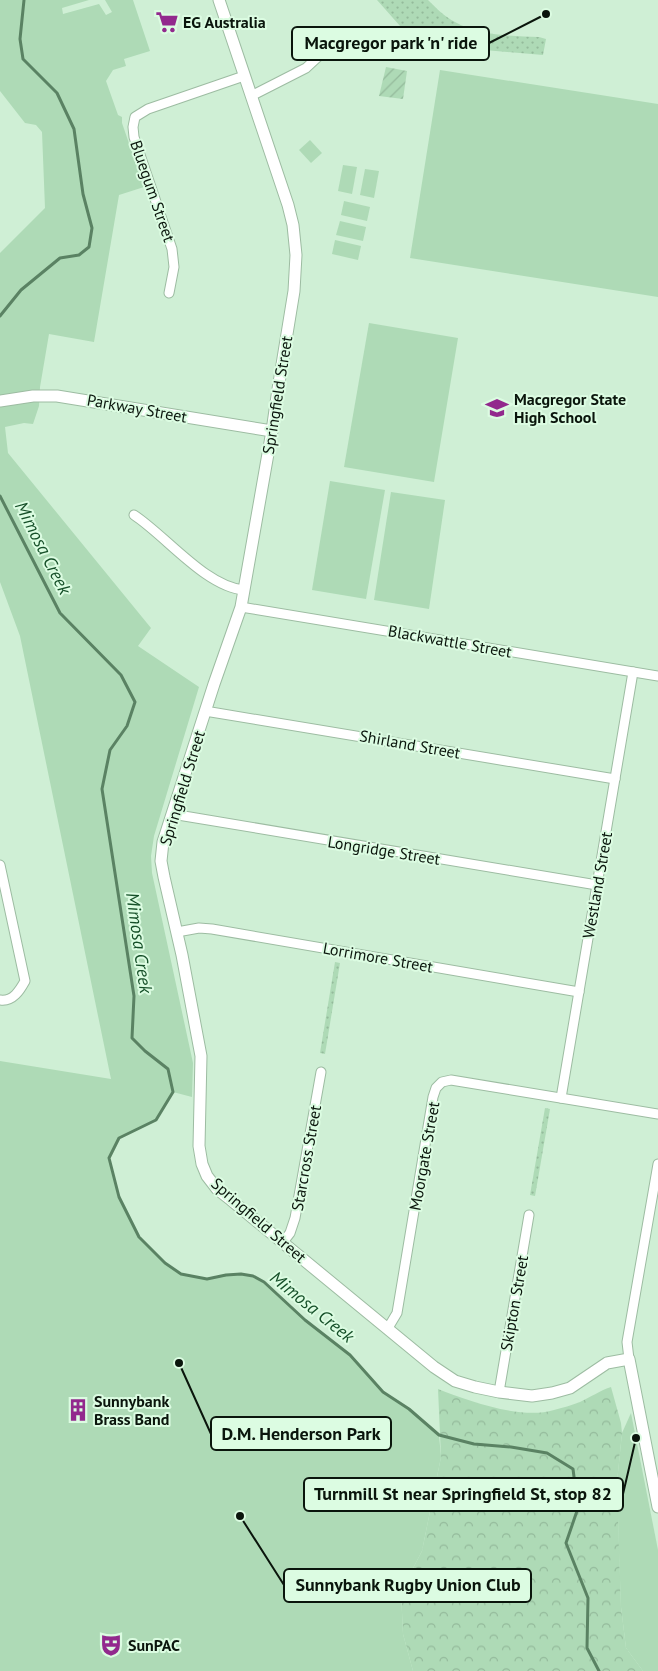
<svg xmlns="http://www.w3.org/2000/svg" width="658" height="1671" font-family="'PT Sans',sans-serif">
<defs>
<pattern id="grass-dots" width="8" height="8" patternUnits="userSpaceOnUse" patternTransform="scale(1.25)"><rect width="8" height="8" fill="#aedab6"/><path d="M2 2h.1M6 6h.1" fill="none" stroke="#94ba9b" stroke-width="1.8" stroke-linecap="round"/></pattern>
<pattern id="forest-crowns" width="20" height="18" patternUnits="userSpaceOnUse" patternTransform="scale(1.25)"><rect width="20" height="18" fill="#aedab6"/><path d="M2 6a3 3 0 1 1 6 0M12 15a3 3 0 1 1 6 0" fill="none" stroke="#94ba9b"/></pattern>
<pattern id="garden-furrows" width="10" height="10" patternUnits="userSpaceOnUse" patternTransform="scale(1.25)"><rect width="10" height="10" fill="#aedab6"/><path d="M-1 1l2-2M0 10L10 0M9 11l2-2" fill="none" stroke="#94ba9b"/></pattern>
</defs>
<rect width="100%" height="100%" fill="#cfefd5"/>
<!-- grass -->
<g fill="url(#grass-dots)">
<path d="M377 0H428C436 8 445 17 455 22 480 36 512 36 539 37L546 39 543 55 416 44Z"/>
<path d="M335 962 340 963 325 1054 320 1053Z"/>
<path d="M545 1108 550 1109 535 1196 530 1195Z"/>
</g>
<!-- forest -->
<path fill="url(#forest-crowns)" d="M611 1387 621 1423 622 1433 617 1482 621 1607 626 1648 643 1671H413L403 1634 401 1591 422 1551 441 1457 438 1389C469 1401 521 1420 554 1410 562 1408 572 1405 580 1402 591 1397 599 1391 611 1387Z"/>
<!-- park -->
<g fill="#aedab6">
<path d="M0 0H89L62 8 63 14 99 4 106 15 112 12 105 0H133L150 51 124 59 126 66 113 70 106 81 118 115 122 117V123L144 187 119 195 94 342 49 334 40 387 39 406 33 424 24 423 5 427 8 453 151 628 138 646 199 687 154 836 151 856 152 873 193 1063 192 1097 173 1092 156 1120 119 1138 109 1158 119 1197 139 1237 165 1263 182 1274 207 1279 226 1275 241 1274 253 1276 264 1282 306 1320 350 1355 383 1392 409 1409 439 1435 441 1457 422 1551 401 1591 403 1634 413 1671H0V1061L111 1079 20 636 0 582V253L45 208 42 132 36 125 25 123 0 91Z"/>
<path d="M440 70 658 104V297L410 258Z"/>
<path d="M310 140 322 153 311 163 299 150Z"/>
<path d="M343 165 357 167 352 194 338 191Z"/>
<path d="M365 169 379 171 374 198 360 195Z"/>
<path d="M344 201 370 207 367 221 341 215Z"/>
<path d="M340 221 366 227 363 241 336 235Z"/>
<path d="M335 240 361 246 358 260 332 254Z"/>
<path d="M369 323 458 338 434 482 344 467Z"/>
<path d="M330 481 385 490 366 599 312 590Z"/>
<path d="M391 492 445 500 429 609 374 600Z"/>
<path d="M631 1413 658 1550V1671H643L626 1648 621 1607 619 1554 617 1482 622 1433Z"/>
</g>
<!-- garden -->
<path fill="url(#garden-furrows)" d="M386 67 407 71 403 99 379 96Z"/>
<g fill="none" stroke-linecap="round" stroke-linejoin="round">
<!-- stream -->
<g stroke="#5a8263" stroke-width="3">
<path d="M0 316 21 290 60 258 79 255 89 247 92 228 83 194 74 129 57 93 23 59 20 39 24 0"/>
<path d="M0 496 60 613 121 675 135 702 127 726 110 750 102 789 134 996 132 1038 145 1051 168 1069 173 1092 156 1120 119 1138 109 1158 119 1197 139 1237 165 1263 181 1274 207 1279 226 1275 241 1274 253 1276 264 1282 305 1320 350 1355 383 1392 409 1409 439 1435 474 1444 511 1447 547 1453 573 1469 578 1508 566 1543 588 1598 587 1648 599 1671"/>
</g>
<defs>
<g id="minor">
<path d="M251 96 306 68 320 55 328 41"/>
<path d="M169 293 174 267 172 249 134 137 133 127 135 117 148 109 244 76"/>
<path d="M134 515C166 536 206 587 244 590"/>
<path d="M241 607 658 676"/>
<path d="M205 711 615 779"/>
<path d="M172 814 597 885"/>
<path d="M0 865 25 981C20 990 13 1002 0 1000"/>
<path d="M177 932 199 928 212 929 579 992"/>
<path d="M561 1098 633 672"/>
<path d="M283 1242 290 1233 295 1218 321 1072"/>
<path d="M388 1328 397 1313 433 1097 436 1088 442 1082 451 1080 658 1114"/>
<path d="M629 1359 627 1342 658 1164"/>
<path d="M499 1392 529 1215"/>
</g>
<g id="tertiary">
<path d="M219 0 288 205 293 225 296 255 294 291 278 389 272 431 241 607 214 684 163 842 161 861 164 877 182 955 201 1056 199 1146 202 1164 207 1176 217 1189 231 1200 434 1367 455 1381 475 1387 499 1392 532 1396 552 1393 570 1388 607 1363 629 1359 658 1507"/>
<path d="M0 401 33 396H57L272 431"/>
</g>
</defs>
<!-- minor casing -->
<use href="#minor" stroke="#9dbca2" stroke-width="11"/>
<!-- tertiary casing -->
<use href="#tertiary" stroke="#9dbca2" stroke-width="13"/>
<!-- minor -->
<use href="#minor" stroke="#fff" stroke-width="9"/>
<!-- tertiary -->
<use href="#tertiary" stroke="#fff" stroke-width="11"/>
</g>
<!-- icons -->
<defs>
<symbol id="supermarket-bare" viewBox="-9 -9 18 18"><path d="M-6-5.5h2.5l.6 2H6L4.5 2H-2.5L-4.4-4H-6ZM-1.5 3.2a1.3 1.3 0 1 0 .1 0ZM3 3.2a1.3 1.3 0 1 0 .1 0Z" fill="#92298d" stroke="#dcfce2" stroke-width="2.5" paint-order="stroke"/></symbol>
<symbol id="school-bare" viewBox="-9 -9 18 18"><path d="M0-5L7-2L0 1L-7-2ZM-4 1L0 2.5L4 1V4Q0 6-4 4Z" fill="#92298d" stroke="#dcfce2" stroke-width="2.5" paint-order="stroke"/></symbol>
<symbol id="building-bare" viewBox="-9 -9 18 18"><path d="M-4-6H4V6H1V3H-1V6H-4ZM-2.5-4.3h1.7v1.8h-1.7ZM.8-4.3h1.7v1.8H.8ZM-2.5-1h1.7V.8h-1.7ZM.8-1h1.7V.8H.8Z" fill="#92298d" stroke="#dcfce2" stroke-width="2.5" paint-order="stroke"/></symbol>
<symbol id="theatre-bare" viewBox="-9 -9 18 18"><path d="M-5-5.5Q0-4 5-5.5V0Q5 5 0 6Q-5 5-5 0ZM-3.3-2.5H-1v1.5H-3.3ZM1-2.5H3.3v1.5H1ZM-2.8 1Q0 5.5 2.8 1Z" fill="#92298d" stroke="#dcfce2" stroke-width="2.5" paint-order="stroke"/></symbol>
</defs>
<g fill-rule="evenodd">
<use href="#supermarket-bare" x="151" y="6" width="32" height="32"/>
<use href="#school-bare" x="481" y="392" width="32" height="32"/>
<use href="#building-bare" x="62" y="1394" width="32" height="32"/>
<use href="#theatre-bare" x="95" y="1629" width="32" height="32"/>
</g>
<g text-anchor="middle" stroke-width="4" stroke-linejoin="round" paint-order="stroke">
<!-- poi labels -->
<g font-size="16" font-weight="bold" fill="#0a150c" stroke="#dcfce2" text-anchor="start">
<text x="183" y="28">EG Australia</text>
<text x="514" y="405">Macgregor State<tspan x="514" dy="18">High School</tspan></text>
<text x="94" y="1407">Sunnybank<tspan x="94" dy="18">Brass Band</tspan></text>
<text x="128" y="1651">SunPAC</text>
</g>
<!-- street labels -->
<g font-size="16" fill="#0a150c" stroke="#dcfce2">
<text transform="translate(153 191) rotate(71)" y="6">Bluegum Street</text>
<text transform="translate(277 395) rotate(-81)" y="6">Springfield Street</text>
<text transform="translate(137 408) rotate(10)" y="6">Parkway Street</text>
<text transform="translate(450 641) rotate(10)" y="6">Blackwattle Street</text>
<text transform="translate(410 744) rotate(10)" y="6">Shirland Street</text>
<text transform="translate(182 788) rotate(-73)" y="6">Springfield Street</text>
<text transform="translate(384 850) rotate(9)" y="6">Longridge Street</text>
<text transform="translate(597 885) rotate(-80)" y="6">Westland Street</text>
<text transform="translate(378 957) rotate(10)" y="6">Lorrimore Street</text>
<text transform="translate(424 1156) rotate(-80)" y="6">Moorgate Street</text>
<text transform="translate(306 1158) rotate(-80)" y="6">Starcross Street</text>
<text transform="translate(259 1220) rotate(41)" y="6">Springfield Street</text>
<text transform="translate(514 1303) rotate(-80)" y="6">Skipton Street</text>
</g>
<!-- water labels -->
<g font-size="18" font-style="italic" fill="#165029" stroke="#dcfce2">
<text transform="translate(43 548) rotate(63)" y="6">Mimosa Creek</text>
<text transform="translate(139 943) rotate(82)" y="6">Mimosa Creek</text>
<text transform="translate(312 1307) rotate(39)" y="6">Mimosa Creek</text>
</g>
</g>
<!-- callouts -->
<path fill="none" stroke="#0a150c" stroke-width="2" d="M546 14L489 43M179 1363L211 1434M636 1438L623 1494M240 1516L284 1585"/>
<g fill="#0a150c" stroke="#dcfce2" stroke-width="2">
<circle cx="546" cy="14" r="5"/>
<circle cx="179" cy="1363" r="5"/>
<circle cx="636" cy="1438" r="5"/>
<circle cx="240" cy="1516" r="5"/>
</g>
<g fill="#dcfce2" stroke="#0a150c" stroke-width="2">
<rect x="292" y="27" width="197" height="33" rx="5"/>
<rect x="211" y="1417" width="180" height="33" rx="5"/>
<rect x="304" y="1478" width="319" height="33" rx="5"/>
<rect x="284" y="1569" width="247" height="33" rx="5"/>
</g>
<g font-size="18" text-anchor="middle" font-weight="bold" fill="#0a150c">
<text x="391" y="49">Macgregor park 'n' ride</text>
<text x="301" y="1440">D.M. Henderson Park</text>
<text x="463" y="1500">Turnmill St near Springfield St, stop 82</text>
<text x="408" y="1591">Sunnybank Rugby Union Club</text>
</g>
</svg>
